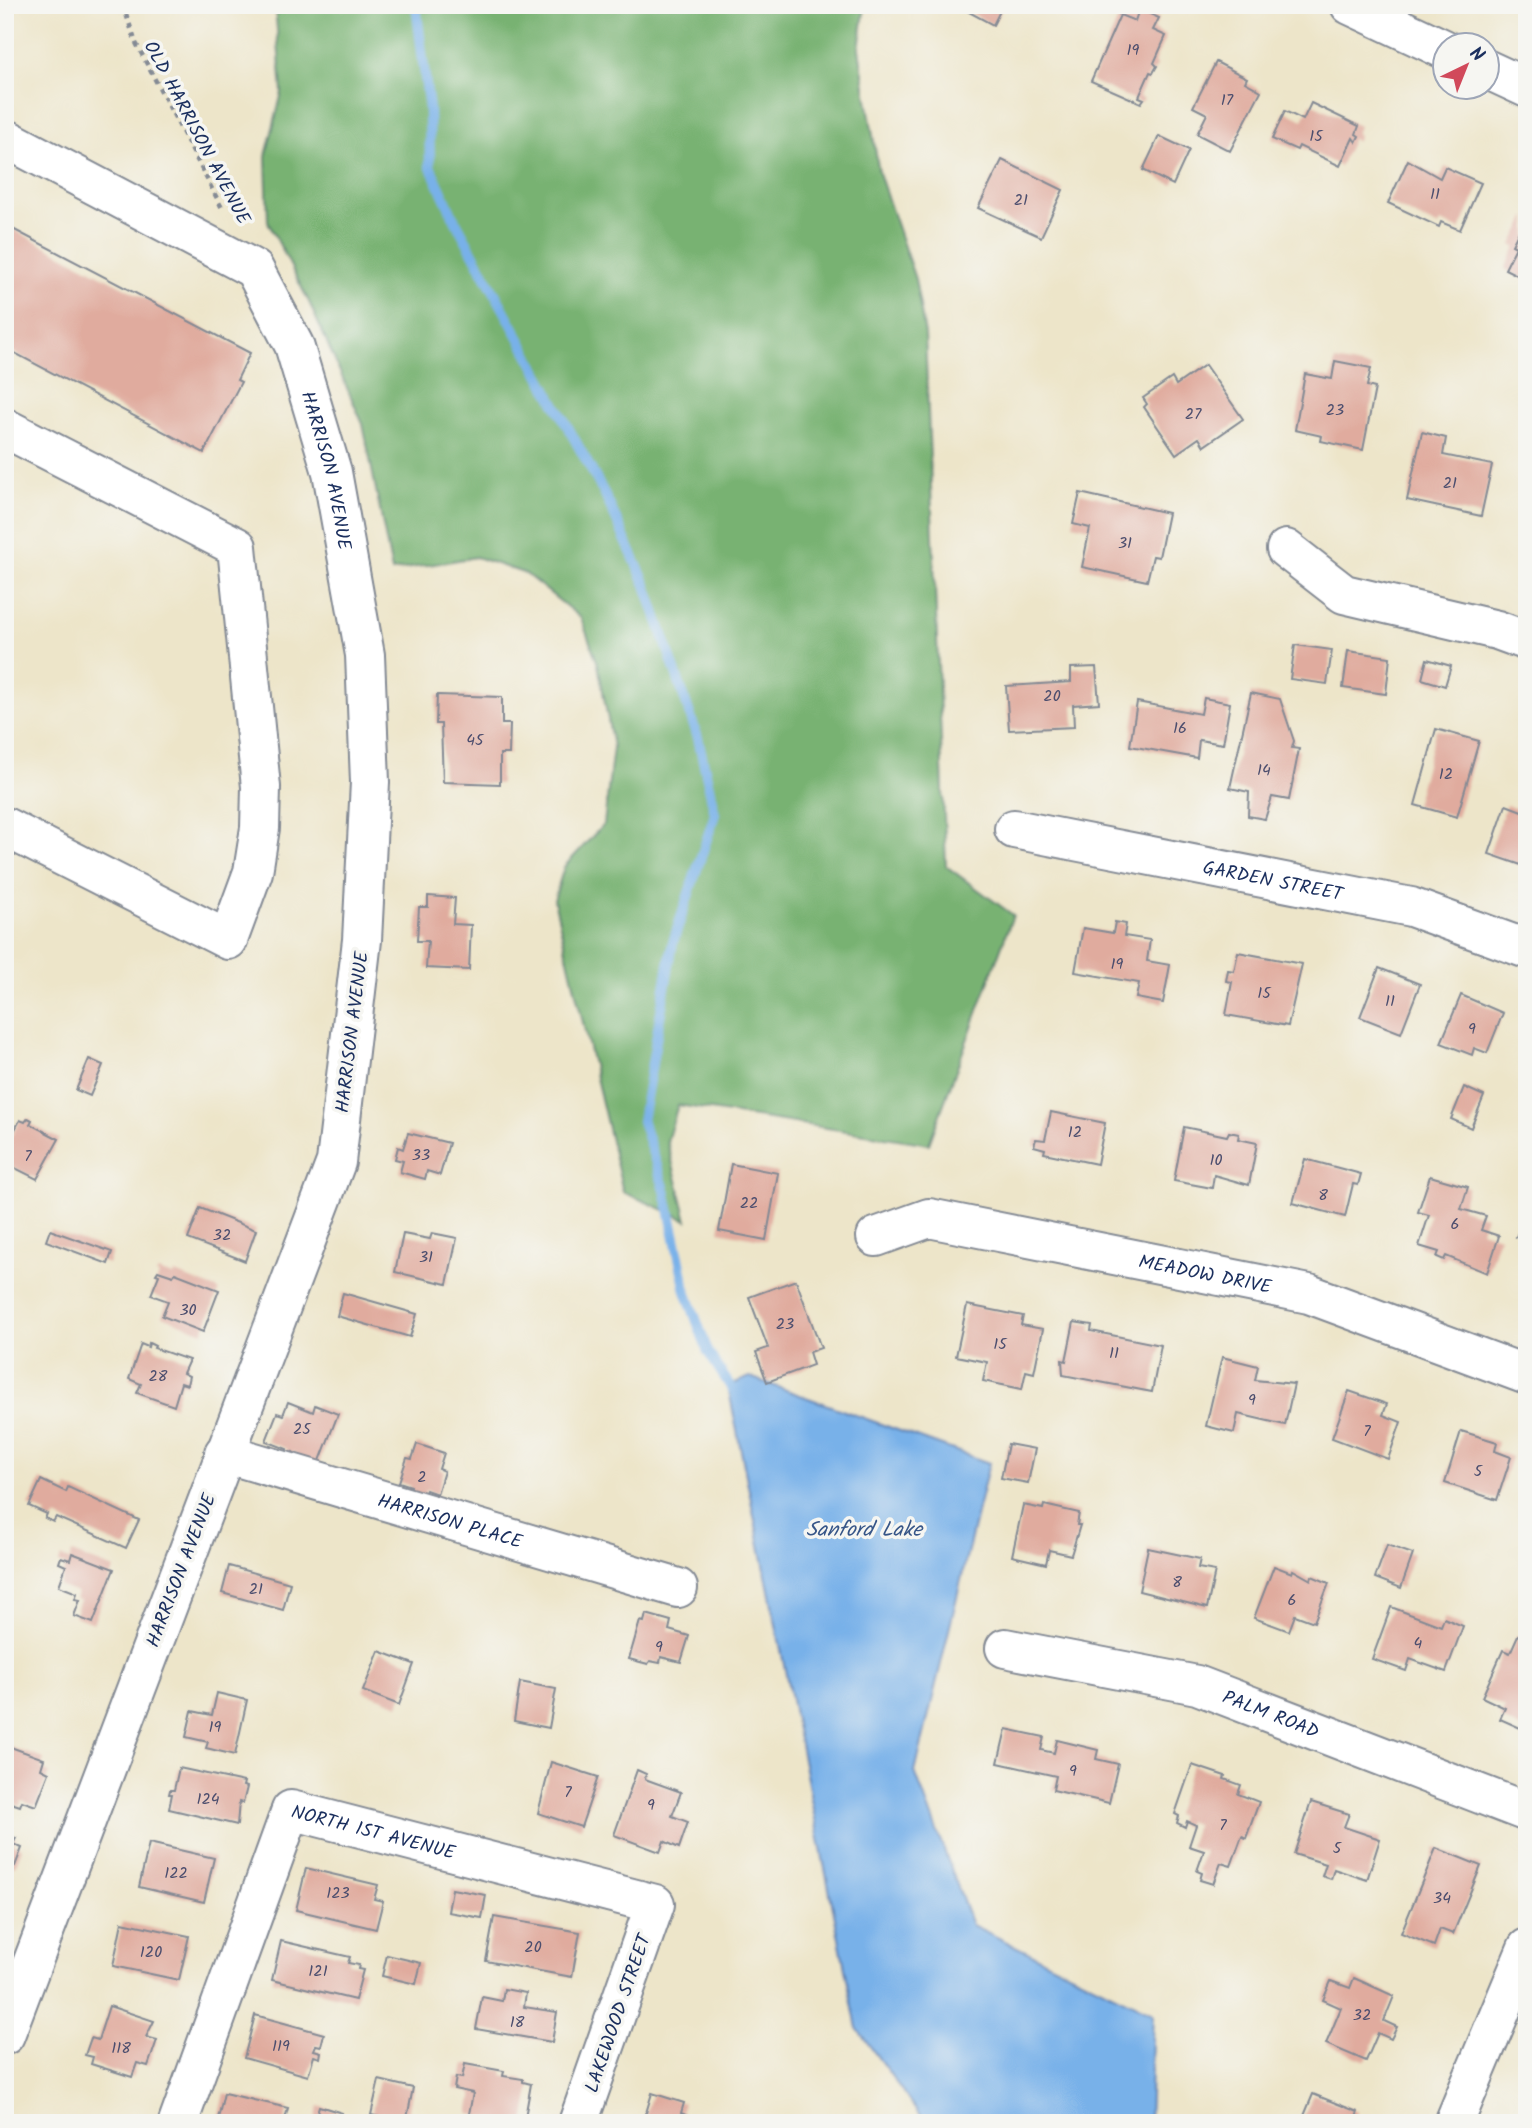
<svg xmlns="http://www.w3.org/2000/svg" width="1532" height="2128" font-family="Kalam,sans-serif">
<rect width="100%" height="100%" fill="#f6f6f2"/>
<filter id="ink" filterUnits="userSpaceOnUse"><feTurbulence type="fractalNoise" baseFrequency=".0143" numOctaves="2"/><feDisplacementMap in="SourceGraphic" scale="14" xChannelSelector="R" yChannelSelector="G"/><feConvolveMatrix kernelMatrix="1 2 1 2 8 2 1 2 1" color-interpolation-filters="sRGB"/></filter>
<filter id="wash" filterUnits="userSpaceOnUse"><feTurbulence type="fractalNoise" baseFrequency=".00686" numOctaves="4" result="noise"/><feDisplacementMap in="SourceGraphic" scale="28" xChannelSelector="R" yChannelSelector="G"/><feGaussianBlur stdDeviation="1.57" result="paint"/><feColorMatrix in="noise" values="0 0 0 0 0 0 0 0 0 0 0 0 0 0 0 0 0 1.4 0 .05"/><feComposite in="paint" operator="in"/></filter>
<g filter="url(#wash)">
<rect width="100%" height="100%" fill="#ede5c9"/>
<!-- forest -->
<path fill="#78b272" stroke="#4a7068" stroke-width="2" d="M275 5H865L859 49 879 173 915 279 925 334 946 866 1013 915 929 1144 678 1105 667 1141 687 1220 623 1192 554 900 564 867 604 824 613 747 598 664 581 618 526 574 476 557 392 571 363 424 309 302 268 222 266 156 282 92Z"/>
<!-- water -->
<path fill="#78b1e9" stroke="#4a70a4" stroke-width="2" d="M750 1377 989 1463 915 1772 972 1925 1153 2013 1149 2123H925L857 2028 728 1386Z"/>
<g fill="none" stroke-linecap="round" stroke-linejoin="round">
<!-- stream -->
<path stroke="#78b1e9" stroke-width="10" d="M416 5 429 109 430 166 455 220 605 495 646 585 698 738 715 814 673 942 642 1121 665 1190 686 1291 708 1352 736 1395"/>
</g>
<g id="blocks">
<!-- building -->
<g fill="#e0ab9e">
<path d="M956 5H1003L993 25Z"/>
<path d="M1139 9 1159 18 1153 30 1166 36 1154 63 1157 66 1153 73 1150 72 1139 97 1144 99 1141 103 1091 81 1120 15 1135 21Z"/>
<path d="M1216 62 1247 78 1245 82 1261 91 1230 151 1197 134 1207 114 1193 107Z"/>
<path d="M1311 103 1359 126 1356 134 1359 136 1356 142 1353 138 1340 166 1299 146 1297 150 1272 139 1285 111 1303 120Z"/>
<path d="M1159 136 1189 150 1173 185 1143 170Z"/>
<path d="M1002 160 1063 190 1041 237 978 208Z"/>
<path d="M1408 160 1440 178 1445 167 1481 183 1460 230 1441 222 1439 227 1388 203Z"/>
<path d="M1527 216V280L1505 269 1516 247 1512 245Z"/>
<path d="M5 225 250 353 237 380 241 382 204 453 5 348Z"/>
<path d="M1335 361 1371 368 1367 386 1375 388 1363 450 1321 441 1322 436 1295 430 1305 374 1332 379Z"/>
<path d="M1205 365 1243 419 1204 446 1199 438 1176 454 1144 407 1147 404 1143 398 1172 378 1176 385Z"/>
<path d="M1422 432 1446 438 1443 455 1492 465 1481 516 1407 500Z"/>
<path d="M1080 493 1168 513 1159 557 1153 556 1147 581 1082 567 1090 528 1073 524Z"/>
<path d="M1295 645 1332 650 1327 684 1290 679Z"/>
<path d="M1348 651 1390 657 1386 694 1343 688Z"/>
<path d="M1427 659 1451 666 1445 686 1422 679Z"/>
<path d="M1096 667 1099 703 1073 705 1074 727 1009 730 1006 686 1071 682V668Z"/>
<path d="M1251 693 1280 699 1294 741 1292 748 1299 749 1289 800 1272 797 1265 819 1248 816 1249 792 1230 788Z"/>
<path d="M437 695 502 697V724H510L509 754H500V784L443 782 441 724H436Z"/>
<path d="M1204 698 1230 703 1223 744 1199 740 1197 758 1130 746 1137 702 1201 714Z"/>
<path d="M1436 729 1479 741 1457 817 1415 805Z"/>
<path d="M1506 805 1527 813V867L1489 854Z"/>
<path d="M428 896 455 898 453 924 471 925 469 970 426 968 428 941H417L419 907H428Z"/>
<path d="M1115 922 1126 924 1124 936 1150 940 1147 961 1170 965 1163 1003 1136 998 1139 983 1075 972 1083 928 1113 933Z"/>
<path d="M1238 952 1302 964 1288 1026 1226 1015 1232 982 1226 981 1228 970 1234 971Z"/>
<path d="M1379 968 1420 984 1401 1033 1360 1017Z"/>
<path d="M1461 995 1503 1013 1487 1053 1474 1048 1472 1055 1441 1043Z"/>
<path d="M89 1059 103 1065 90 1096 76 1090Z"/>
<path d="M1464 1087 1484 1096 1471 1128 1451 1119Z"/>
<path d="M1051 1112 1105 1123 1097 1164 1044 1153 1045 1149 1034 1146 1036 1139 1045 1140Z"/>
<path d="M28 1118 32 1120 30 1124 59 1139 37 1179 5 1163V1148L20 1120 25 1122Z"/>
<path d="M1184 1127 1227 1136 1229 1132 1239 1134 1238 1139 1257 1143 1249 1185 1214 1175 1212 1188 1174 1181Z"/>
<path d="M408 1133 449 1143 440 1175 427 1171 425 1179 400 1172 403 1161 395 1159 398 1147 403 1149Z"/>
<path d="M1305 1159 1361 1174 1358 1185 1353 1184 1345 1217 1293 1203Z"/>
<path d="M731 1164 778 1173 766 1240 719 1231Z"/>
<path d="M1430 1176 1468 1187 1461 1209 1486 1216 1481 1230 1499 1236 1487 1273 1446 1256 1444 1260 1437 1257 1439 1252 1419 1246 1429 1215 1418 1212Z"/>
<path d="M200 1208 256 1230 245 1261 188 1239Z"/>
<path d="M1527 1212V1242L1516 1237Z"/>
<path d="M50 1230 112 1252 108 1264 46 1241Z"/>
<path d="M432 1233 457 1238 447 1284 395 1272 403 1234 430 1239Z"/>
<path d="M158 1271 173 1276 175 1273 219 1290 203 1332 162 1316 168 1301 151 1295 159 1275 156 1274Z"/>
<path d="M796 1280 821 1348 809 1352 813 1365 767 1382 756 1352 768 1348 749 1297Z"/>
<path d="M343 1293 417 1314 410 1337 337 1316Z"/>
<path d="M967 1305 1023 1316 1021 1325 1043 1329 1034 1373 1026 1371 1022 1389 983 1381 987 1362 956 1356Z"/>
<path d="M1074 1322 1092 1325 1091 1331 1161 1345 1152 1392 1063 1375 1062 1360 1066 1361Z"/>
<path d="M149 1343 155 1346 154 1348 189 1360 183 1373 189 1376 187 1385 181 1383 174 1406 137 1393 141 1384 129 1379 141 1344 148 1347Z"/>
<path d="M1222 1357 1258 1366 1255 1380 1294 1384 1285 1425 1238 1414 1234 1433 1206 1426Z"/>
<path d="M1349 1391 1387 1404 1383 1415 1401 1422 1388 1459 1332 1438Z"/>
<path d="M288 1402 313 1412 315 1405 338 1414 318 1466 295 1457 296 1454 293 1452 291 1456 286 1453 287 1449 266 1441 277 1413 283 1415Z"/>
<path d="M1461 1431 1497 1442 1495 1451 1511 1457 1497 1500 1445 1483Z"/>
<path d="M417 1444 444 1453 439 1469 444 1471 437 1494 426 1490 423 1498 409 1493 411 1486 399 1482 407 1458 412 1459Z"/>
<path d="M1008 1444 1035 1449 1028 1483 1001 1478Z"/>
<path d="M41 1480 66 1492 68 1487 139 1520 126 1548 56 1517 53 1522 45 1518 47 1514 29 1506Z"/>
<path d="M1023 1505 1043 1509 1044 1505 1079 1513 1077 1525H1080L1071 1555 1049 1550 1046 1564 1012 1556Z"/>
<path d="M1387 1545 1413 1554 1401 1588 1375 1578Z"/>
<path d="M1148 1548 1200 1559 1198 1568 1215 1571 1207 1608 1139 1591Z"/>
<path d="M72 1553 114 1569 93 1623 74 1616 80 1600 75 1599 77 1593 59 1586 66 1566 59 1563 61 1557 70 1560Z"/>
<path d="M229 1566 290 1583 283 1610 222 1593Z"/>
<path d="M1274 1566 1292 1573 1293 1570 1311 1580 1312 1576 1329 1583 1314 1622 1295 1615 1289 1631 1254 1618Z"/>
<path d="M1391 1607 1441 1626 1444 1618 1463 1626 1446 1672 1410 1659 1406 1671 1372 1659Z"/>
<path d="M646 1614 671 1621 669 1630 689 1636 681 1662 661 1657 660 1663 650 1661 648 1664 629 1659 640 1621 644 1622Z"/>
<path d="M1518 1635 1527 1639V1731L1500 1719 1505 1708 1482 1697 1503 1650 1510 1653Z"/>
<path d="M379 1651 414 1664 399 1705 363 1691Z"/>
<path d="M520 1682 556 1689 549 1728 514 1721Z"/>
<path d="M217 1693 247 1700 235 1755 206 1748 208 1742 186 1737 192 1711 212 1715Z"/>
<path d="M1006 1729 1044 1737 1041 1750 1054 1753 1057 1740 1098 1750 1096 1759 1118 1764 1109 1803 1053 1790 1056 1776 998 1763Z"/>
<path d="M5 1745 44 1759 41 1769 49 1773 36 1806 22 1801 20 1806 5 1801Z"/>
<path d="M551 1762 598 1777 581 1827 538 1813Z"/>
<path d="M1192 1765 1225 1776 1224 1779 1241 1785 1238 1794 1259 1802 1246 1838 1242 1836 1231 1866 1221 1863 1213 1884 1200 1880 1202 1873 1197 1871 1204 1851 1189 1846 1196 1825 1187 1821 1185 1827 1177 1823 1179 1816 1175 1814Z"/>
<path d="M179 1768 244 1782 243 1786 247 1787 243 1803 239 1802 237 1825 169 1809 172 1794H169L170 1790H174Z"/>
<path d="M637 1770 646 1774 645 1779 681 1792 672 1816 688 1822 679 1848 664 1841 660 1852 614 1835Z"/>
<path d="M1311 1802 1349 1814 1344 1827 1380 1839 1367 1880 1334 1869 1331 1879 1322 1876 1326 1864 1294 1854Z"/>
<path d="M5 1834 16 1838 13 1844 22 1848 15 1866 5 1863Z"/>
<path d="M149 1843 214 1858 204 1902 139 1887Z"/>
<path d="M1436 1848 1481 1866 1453 1934 1440 1929 1434 1946 1401 1933Z"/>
<path d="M306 1868 378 1885 374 1899 383 1901 376 1929 296 1910Z"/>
<path d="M452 1889 486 1895 482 1918 448 1912Z"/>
<path d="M494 1917 580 1932 572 1977 486 1961Z"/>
<path d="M122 1922 189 1936 179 1980 113 1966Z"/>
<path d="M281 1941 350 1957 348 1963 359 1965 358 1969 363 1970 355 2000 272 1980Z"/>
<path d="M387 1955 421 1963 416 1984 382 1976Z"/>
<path d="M1354 1978 1394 1996 1384 2021 1397 2027 1391 2039 1378 2033 1366 2061 1326 2044 1341 2008 1323 2000 1331 1981 1350 1988Z"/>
<path d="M504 1989 526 1993 524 2007 557 2012 552 2042 476 2029 482 1997 502 2001Z"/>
<path d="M109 2006 154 2021 146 2037 157 2040 148 2066 137 2063 132 2077 91 2064 93 2057 85 2055 91 2038 98 2040Z"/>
<path d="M255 2015 324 2034 321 2046 316 2045 314 2050 321 2052 320 2058 314 2056 308 2076 244 2058Z"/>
<path d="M465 2064 504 2071 503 2076 523 2079V2082L531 2084 524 2123H494L495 2119 469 2114 473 2093 454 2089 456 2077 462 2078Z"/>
<path d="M379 2080 413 2088 406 2123 371 2115Z"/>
<path d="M224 2093 288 2108 284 2123H217Z"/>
<path d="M652 2093 684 2103 681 2113 703 2123H643Z"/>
<path d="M1313 2094 1358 2112 1354 2123H1301Z"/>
<path d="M319 2106 342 2113 339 2123H314Z"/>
</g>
</g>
</g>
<g filter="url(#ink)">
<use href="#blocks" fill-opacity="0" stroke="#848a94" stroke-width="2"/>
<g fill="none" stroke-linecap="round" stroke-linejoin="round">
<defs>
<g id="minor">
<path d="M1350 5 1444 49"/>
<path d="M1486 69 1527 88"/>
<path id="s1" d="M5 138 254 269 294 345 332 472 365 655 370 782 362 940 336 1162 5 2035"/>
<path d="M5 428 237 547 261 787 260 828 253 872 228 940 5 827"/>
<path d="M1286 549 1344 594 1497 630 1527 641"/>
<path id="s2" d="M1014 829 1411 907 1527 949"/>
<path id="s3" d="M876 1237 929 1218 1309 1294 1527 1375"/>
<path id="s4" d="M224 1453 678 1588"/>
<path id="s5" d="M1005 1648 1197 1685 1527 1812"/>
<path id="s6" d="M178 2123 291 1810 655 1904 578 2123"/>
<path d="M1454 2123 1527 1948"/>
</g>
</defs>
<!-- minor casing -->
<use href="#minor" stroke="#848a94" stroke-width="42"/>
<!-- path -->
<path stroke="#848a94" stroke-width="4.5" stroke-dasharray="5 5" stroke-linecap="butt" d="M123 5 136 43 222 208"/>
<!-- minor -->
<use href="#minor" stroke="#fff" stroke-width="38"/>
</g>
</g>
<g text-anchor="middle" stroke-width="7" stroke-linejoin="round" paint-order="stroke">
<!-- number labels -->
<g font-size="16" fill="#4c4e6e">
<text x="1133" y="55">19</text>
<text x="1227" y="105">17</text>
<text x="1316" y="141">15</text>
<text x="1435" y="199">11</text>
<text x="1021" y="205">21</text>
<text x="1335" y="415">23</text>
<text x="1193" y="419">27</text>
<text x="1450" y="488">21</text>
<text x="1125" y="548">31</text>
<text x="1052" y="701">20</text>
<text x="1180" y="733">16</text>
<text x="475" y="745">45</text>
<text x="1264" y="775">14</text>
<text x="1446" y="779">12</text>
<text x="1117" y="969">19</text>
<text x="1264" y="998">15</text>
<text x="1390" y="1006">11</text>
<text x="1472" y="1034">9</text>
<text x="1075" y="1137">12</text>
<text x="421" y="1160">33</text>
<text x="28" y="1161">7</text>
<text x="1216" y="1165">10</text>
<text x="1323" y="1200">8</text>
<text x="749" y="1208">22</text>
<text x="1455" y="1229">6</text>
<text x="222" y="1240">32</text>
<text x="426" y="1262">31</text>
<text x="188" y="1315">30</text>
<text x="785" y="1329">23</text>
<text x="1000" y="1349">15</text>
<text x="1114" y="1358">11</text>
<text x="158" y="1381">28</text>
<text x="1252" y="1405">9</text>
<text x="302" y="1434">25</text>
<text x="1367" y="1436">7</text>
<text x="1478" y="1476">5</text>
<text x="422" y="1482">2</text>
<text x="1177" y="1587">8</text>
<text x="256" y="1594">21</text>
<text x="1292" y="1605">6</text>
<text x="1418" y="1648">4</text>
<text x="659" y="1652">9</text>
<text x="215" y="1732">19</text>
<text x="1073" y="1776">9</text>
<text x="568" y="1797">7</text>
<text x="208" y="1804">124</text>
<text x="651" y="1810">9</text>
<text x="1223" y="1830">7</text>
<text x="1337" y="1853">5</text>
<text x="176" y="1878">122</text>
<text x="338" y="1898">123</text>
<text x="1442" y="1903">34</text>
<text x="533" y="1952">20</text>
<text x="151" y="1957">120</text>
<text x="318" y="1976">121</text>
<text x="1362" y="2020">32</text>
<text x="517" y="2027">18</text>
<text x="281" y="2051">119</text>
<text x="121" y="2053">118</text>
</g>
<!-- street labels -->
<g font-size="19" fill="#1b2f5e" stroke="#f6f6f2">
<text transform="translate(198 132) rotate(62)" y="7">OLD HARRISON AVENUE</text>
<text dy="7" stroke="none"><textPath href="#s1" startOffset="497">HARRISON AVENUE</textPath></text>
<text dy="7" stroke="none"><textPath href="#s2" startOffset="264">GARDEN STREET</textPath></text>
<text transform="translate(351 1032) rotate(-83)" y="7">HARRISON AVENUE</text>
<text dy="7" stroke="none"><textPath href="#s3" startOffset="338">MEADOW DRIVE</textPath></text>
<text dy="7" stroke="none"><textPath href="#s4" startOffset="236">HARRISON PLACE</textPath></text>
<text transform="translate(180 1570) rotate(-69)" y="7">HARRISON AVENUE</text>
<text dy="7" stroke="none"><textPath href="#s5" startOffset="275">PALM ROAD</textPath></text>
<text dy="7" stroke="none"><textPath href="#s6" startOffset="418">NORTH 1ST AVENUE</textPath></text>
<text transform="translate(617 2013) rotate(-71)" y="7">LAKEWOOD STREET</text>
</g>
<!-- water labels -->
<g font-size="21" font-style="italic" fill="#375688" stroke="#f6f6f2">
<text x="864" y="1536">Sanford Lake</text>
</g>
</g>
<!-- margin -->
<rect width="1532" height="2128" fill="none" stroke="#f6f6f2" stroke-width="28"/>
<!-- north arrow -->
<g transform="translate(1466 66) rotate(43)"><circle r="33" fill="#f6f6f2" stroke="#9ea6b7" stroke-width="2"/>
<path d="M0-5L12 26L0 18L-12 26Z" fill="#d1495b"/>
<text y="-10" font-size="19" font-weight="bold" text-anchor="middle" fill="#1b2f5e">N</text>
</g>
</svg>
